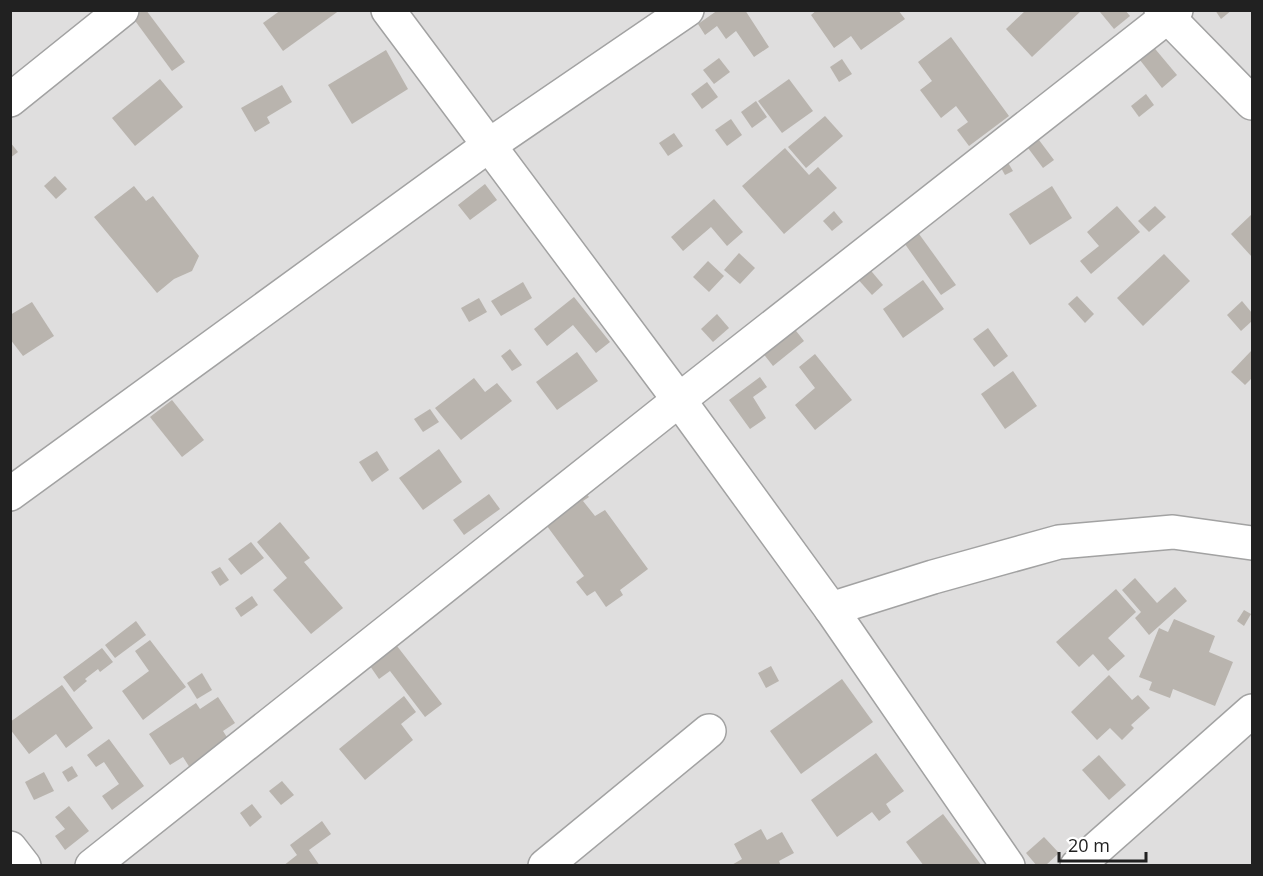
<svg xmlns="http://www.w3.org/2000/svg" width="1263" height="876" font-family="'Open Sans',sans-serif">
<rect width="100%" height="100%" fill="#f0eee8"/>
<!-- residential -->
<rect fill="#dfdede" x="11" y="11" width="1241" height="854"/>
<!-- building -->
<g fill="#b9b4ae">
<path d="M143 10H146L185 62 172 71 133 18Z"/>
<path d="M281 10H340L283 51 263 23Z"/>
<path d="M718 10H745L769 47 754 57 736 31 726 39 717 26 705 35 698 24Z"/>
<path d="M817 10H898L905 19 861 50 851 36 834 48 811 15Z"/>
<path d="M1026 10H1082L1032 57 1006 29Z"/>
<path d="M1102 10H1125L1130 16 1114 29 1100 12Z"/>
<path d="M1215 10H1232L1221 19Z"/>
<path d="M951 37 1009 116 969 146 957 130 968 122 956 106 941 118 920 90 932 81 918 62Z"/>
<path d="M1151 44 1177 75 1162 88 1136 55Z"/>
<path d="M386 50 408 89 352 124 328 85Z"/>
<path d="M719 58 730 72 714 84 703 70Z"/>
<path d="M842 59 852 74 839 82 830 67Z"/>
<path d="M160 79 183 107 135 146 112 118Z"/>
<path d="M789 79 813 111 782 133 758 101Z"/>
<path d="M707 82 718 97 702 109 691 94Z"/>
<path d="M282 85 292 102 267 117 270 123 255 132 241 108Z"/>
<path d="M1146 94 1154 105 1139 117 1131 106Z"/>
<path d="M756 101 767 117 752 128 741 112Z"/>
<path d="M825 116 843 136 806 168 788 147Z"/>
<path d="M731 119 742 135 727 146 715 130Z"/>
<path d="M674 133 683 146 668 156 659 143Z"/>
<path d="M1036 136 1054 160 1043 168 1025 144Z"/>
<path d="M10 142 18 152 10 158Z"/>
<path d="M785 148 809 175 818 167 837 188 784 234 742 186Z"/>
<path d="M1007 161 1013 171 1005 175 1000 166Z"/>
<path d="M55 176 67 189 56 199 44 186Z"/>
<path d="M485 184 497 200 470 220 458 205Z"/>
<path d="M134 186 146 201 153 196 199 256 192 271 174 279 157 293 94 217Z"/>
<path d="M1052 186 1072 218 1030 245 1009 214Z"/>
<path d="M714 199 743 232 727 246 711 227 683 251 671 237Z"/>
<path d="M1117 206 1140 232 1091 274 1080 261 1099 246 1087 232Z"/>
<path d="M1155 206 1166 217 1149 232 1138 221Z"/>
<path d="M834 211 843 222 832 231 823 221Z"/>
<path d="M1252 214V257L1231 234Z"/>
<path d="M914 227 956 285 941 295 900 237Z"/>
<path d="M739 253 755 268 740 284 724 270Z"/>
<path d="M1164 254 1190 281 1143 326 1117 298Z"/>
<path d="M708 261 724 276 709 292 693 277Z"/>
<path d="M867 266 883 285 872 295 855 276Z"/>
<path d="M923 280 944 309 903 338 883 309Z"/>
<path d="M523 282 532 298 501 316 491 301Z"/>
<path d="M1077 296 1094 314 1085 323 1068 304Z"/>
<path d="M574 297 610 342 596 353 573 325 547 346 534 329Z"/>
<path d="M479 298 487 312 469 322 461 308Z"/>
<path d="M1242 301 1252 313V321L1241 331 1227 315Z"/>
<path d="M32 302 54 336 23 356 10 339V315Z"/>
<path d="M717 314 729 328 713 342 701 329Z"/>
<path d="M793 327 804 341 773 366 762 352Z"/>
<path d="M988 328 1008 356 994 367 973 339Z"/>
<path d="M510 349 522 365 512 371 501 356Z"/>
<path d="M1252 350V378L1245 385 1231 372Z"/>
<path d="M577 352 598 381 557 410 536 382Z"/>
<path d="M815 354 852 400 815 430 795 405 815 388 799 367Z"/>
<path d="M1013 371 1037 406 1005 429 981 394Z"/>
<path d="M760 377 767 387 753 397 766 418 750 429 729 400Z"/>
<path d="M474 378 485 392 497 383 512 401 461 440 435 408Z"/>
<path d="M172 400 204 440 182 457 150 417Z"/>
<path d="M430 409 439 422 423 432 414 419Z"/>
<path d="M439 449 462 482 423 510 399 478Z"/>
<path d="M377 451 389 470 372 482 359 462Z"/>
<path d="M585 492 589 497 583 501 595 516 605 510 648 569 620 590 623 595 606 607 595 591 587 596 576 582 584 576 544 522Z"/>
<path d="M489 494 500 509 464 535 453 520Z"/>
<path d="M280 522 310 558 304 562 343 608 311 634 273 590 287 578 257 542Z"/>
<path d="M251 542 264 558 241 575 228 559Z"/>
<path d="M220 567 229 580 220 586 211 572Z"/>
<path d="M1135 578 1157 603 1175 587 1187 601 1149 635 1135 618 1141 612 1122 590Z"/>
<path d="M1116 589 1136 612 1108 638 1125 656 1108 671 1093 654 1079 667 1056 642Z"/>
<path d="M252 596 258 605 241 617 235 608Z"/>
<path d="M1244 610 1251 614 1244 626 1237 621Z"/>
<path d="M1174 619 1215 636 1209 652 1233 662 1215 706 1173 689 1170 698 1149 690 1152 682 1139 677 1159 628 1168 632Z"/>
<path d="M136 621 146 635 115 658 105 645Z"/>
<path d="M150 640 186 687 143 720 122 691 149 671 135 651Z"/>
<path d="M397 646 442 704 425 717 390 671 379 679 370 666Z"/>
<path d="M102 648 113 662 100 672 98 669 85 679 87 681 74 692 63 677Z"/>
<path d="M771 666 779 681 766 688 758 673Z"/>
<path d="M202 673 212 690 197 699 187 683Z"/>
<path d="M1109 675 1132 700 1138 695 1150 708 1131 725 1134 728 1122 740 1110 728 1097 740 1071 712Z"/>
<path d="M842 679 873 722 801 774 770 731Z"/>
<path d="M62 685 93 728 66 748 56 734 29 754 10 729V722Z"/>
<path d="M404 696 416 712 401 724 413 740 365 780 339 749Z"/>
<path d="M218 697 235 723 223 731 230 742 190 768 183 757 170 765 149 734 196 703 200 709Z"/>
<path d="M109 739 144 786 112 810 102 796 119 784 104 762 96 767 87 755Z"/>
<path d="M876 753 904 791 886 804 891 812 879 821 872 812 837 837 811 800Z"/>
<path d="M1099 755 1126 785 1109 800 1082 770Z"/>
<path d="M72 766 78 776 68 782 62 772Z"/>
<path d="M44 772 54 791 34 800 25 782Z"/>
<path d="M282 781 294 795 281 805 269 791Z"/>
<path d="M252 804 262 817 250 827 240 813Z"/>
<path d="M69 806 89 831 65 850 55 836 65 829 55 817Z"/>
<path d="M943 814 982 866H924L906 842Z"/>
<path d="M322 821 331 834 309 850 320 866H283L297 855 290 845Z"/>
<path d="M761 829 767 840 782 832 794 853 779 861 781 866H730L742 859 734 844Z"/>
<path d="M1044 837 1059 853 1045 866H1037L1026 853Z"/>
</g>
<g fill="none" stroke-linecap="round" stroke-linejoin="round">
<defs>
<g id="minor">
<path d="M388 10 679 400 831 609 1008 866"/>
<path d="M1161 10 1252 103"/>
<path d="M10 100 122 10"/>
<path d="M10 494 488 146 687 10"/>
<path d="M831 609 933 577 1059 542 1173 532 1252 543"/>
<path d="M10 848 24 866"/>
<path d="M92 866 679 400 1176 10"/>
<path d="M545 866 709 731"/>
<path d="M1077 866 1252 711"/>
</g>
</defs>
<!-- minor casing -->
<use href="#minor" stroke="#a2a2a2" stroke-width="36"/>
<!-- minor -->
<use href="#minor" stroke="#fff" stroke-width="33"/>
</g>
<!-- border -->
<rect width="1263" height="876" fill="none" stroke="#212121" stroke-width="24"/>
<!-- scale -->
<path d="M1059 852v9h87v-9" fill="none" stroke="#212121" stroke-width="3"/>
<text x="1068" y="852" font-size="18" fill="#212121" stroke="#ffffff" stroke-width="4.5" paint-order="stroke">20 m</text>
</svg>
